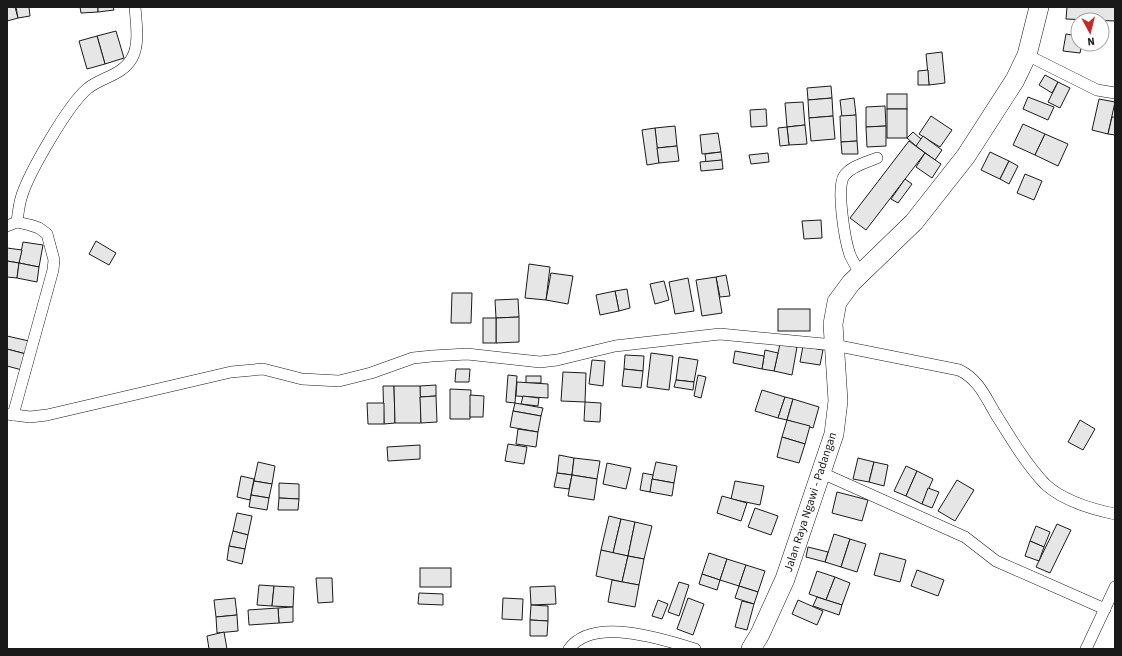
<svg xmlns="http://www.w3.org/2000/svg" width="1122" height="656" font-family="'Source Sans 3',sans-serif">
<rect width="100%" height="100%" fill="#fff"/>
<!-- building -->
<g fill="#e6e6e6" stroke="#1a1a1a">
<path d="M7 7H15L18 18 7 21Z"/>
<path d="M16 7H29L30 16 18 18Z"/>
<path d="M80 7H98V12L81 13Z"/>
<path d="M98 7H113L114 10 98 12Z"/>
<path d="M1067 7H1115V21L1066 19Z"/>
<path d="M116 31 124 58 105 64 97 36Z"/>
<path d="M1066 34 1078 36V44H1082L1080 53 1063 51Z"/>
<path d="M97 36 105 64 87 69 79 41Z"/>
<path d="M942 52 945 83 929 85 926 54Z"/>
<path d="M928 70 929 85H918V71Z"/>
<path d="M1045 75 1058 82 1052 93 1039 85Z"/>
<path d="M1058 82 1070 88 1060 108 1048 102Z"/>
<path d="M831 86 832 98 808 100 807 88Z"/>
<rect x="887" y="94" width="20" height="15"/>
<path d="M1028 97 1054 107 1048 120 1023 109Z"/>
<path d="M832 98 833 116 809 118 808 100Z"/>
<path d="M854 98 856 115 842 117 840 100Z"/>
<path d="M1099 99 1115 102 1108 134 1092 130Z"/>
<path d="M803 102 805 125 787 127 785 103Z"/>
<path d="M885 106 886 126 866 127V107Z"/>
<path d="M766 109 767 126 751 127 750 110Z"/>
<rect x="887" y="109" width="20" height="29"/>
<path d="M856 115 857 141 841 142 840 116Z"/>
<path d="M833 116 835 139 811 141 809 118Z"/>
<path d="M931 116 952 130 940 147 919 134Z"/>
<path d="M1112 117H1115V135L1108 134Z"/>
<path d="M1023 124 1045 134 1035 155 1013 145Z"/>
<path d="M805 125 807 144 789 145 787 127Z"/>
<path d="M675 126 677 146 657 148 655 128Z"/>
<path d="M886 126V146L867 147 866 127Z"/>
<path d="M787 127 789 145 780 146 778 128Z"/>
<path d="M655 128 659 163 647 165 642 130Z"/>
<path d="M913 132 922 140 916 146 907 138Z"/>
<path d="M718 133 721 152 702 154 700 135Z"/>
<path d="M1045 134 1068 144 1058 166 1035 155Z"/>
<path d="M923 136 942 150 935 160 916 146Z"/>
<path d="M857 141 858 154H842L841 142Z"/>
<path d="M909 141 925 153 866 230 850 218Z"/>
<path d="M677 146 679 161 659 163 657 148Z"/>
<path d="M721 152 722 160 706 162 705 154Z"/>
<path d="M990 152 1009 161 1000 179 981 170Z"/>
<path d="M768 153 769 162 751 164 749 155Z"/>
<path d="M925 153 941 164 932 178 916 167Z"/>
<path d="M722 160 723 169 701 171 700 162Z"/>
<path d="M1009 161 1018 166 1009 184 1000 179Z"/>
<path d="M1025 174 1042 181 1034 200 1017 193Z"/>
<path d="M905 179 912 184 898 203 891 199Z"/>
<path d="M821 220 822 238 804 239 802 221Z"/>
<path d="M96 241 116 253 109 265 89 254Z"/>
<path d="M23 242 43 245 39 267 19 263Z"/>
<path d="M7 248 22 250 19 263 7 261Z"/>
<path d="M7 261 19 263 17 278 7 277Z"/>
<path d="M19 263 39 267 37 282 17 278Z"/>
<path d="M529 264 550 267 546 300 525 298Z"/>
<path d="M551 273 573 276 568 304 546 300Z"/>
<path d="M726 275 730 296 720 297 716 277Z"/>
<path d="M716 277 722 313 702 316 696 280Z"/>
<path d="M688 278 694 311 675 314 669 282Z"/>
<path d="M664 281 669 300 655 304 650 284Z"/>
<path d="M627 289 630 308 619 311 615 291Z"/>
<path d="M615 291 619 311 600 315 596 295Z"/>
<path d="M452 293H472L471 323H451Z"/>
<path d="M518 299 519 317 496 318 495 300Z"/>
<rect x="778" y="309" width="32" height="22"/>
<path d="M519 317V342L496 343V318Z"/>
<rect x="483" y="318" width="13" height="25"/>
<path d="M7 336 29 341 26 354 7 349Z"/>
<path d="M780 344 797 347 792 375 774 371Z"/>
<path d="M803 346 823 350 820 365 800 362Z"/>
<path d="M7 349 26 354 22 370 7 366Z"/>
<path d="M765 350 778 353 774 371 762 369Z"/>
<path d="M735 351 764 356 762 369 733 363Z"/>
<path d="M651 353 673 356 669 390 647 387Z"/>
<path d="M625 355 644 356 643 371 624 369Z"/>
<path d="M679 357 698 360 694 382 676 380Z"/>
<path d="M592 360 605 361 603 386 589 384Z"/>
<path d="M456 369H470L469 382H455Z"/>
<path d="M624 369 643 371 641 388 622 386Z"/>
<path d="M563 372 586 373 585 402 561 401Z"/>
<path d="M508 375 517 376 515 403 506 402Z"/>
<path d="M698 375 706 377 701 398 694 396Z"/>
<rect x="526" y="376" width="15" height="7"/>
<path d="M676 380 694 382 693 390 674 387Z"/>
<path d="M517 382 548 384V398L516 396Z"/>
<path d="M436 385V396L420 397V386Z"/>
<path d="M383 386H394L395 423 384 424Z"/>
<path d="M394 386H420L421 423H395Z"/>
<path d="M450 389 471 390 470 419H450Z"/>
<path d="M762 390 785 397 778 418 755 411Z"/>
<path d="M470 395 484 396 483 417H470Z"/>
<path d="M436 396 437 422 421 423 420 397Z"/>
<path d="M523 396 539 398 538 406 521 404Z"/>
<path d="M785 397 793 399 787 420 778 418Z"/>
<path d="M793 399 819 407 813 428 787 420Z"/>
<path d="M585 402 601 403 600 422 584 421Z"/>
<path d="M367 403H384V424H368Z"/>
<path d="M515 403 543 408 541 416 513 411Z"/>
<path d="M513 411 541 416 538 432 510 427Z"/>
<path d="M787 420 810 426 805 444 782 437Z"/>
<path d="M1080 420 1095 429 1083 450 1068 442Z"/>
<path d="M518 429 538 432 536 447 516 444Z"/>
<path d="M782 437 805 444 799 463 777 457Z"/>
<path d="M508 444 527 447 524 464 505 461Z"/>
<path d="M420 445V459L388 461 387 447Z"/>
<path d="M559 455 574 458 572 475 557 473Z"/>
<path d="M574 458 600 461 597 479 572 475Z"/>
<path d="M858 458 874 462 869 482 853 479Z"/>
<path d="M258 462 275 466 272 484 254 481Z"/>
<path d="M656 462 677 466 674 483 652 479Z"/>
<path d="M874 462 888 465 884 486 869 482Z"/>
<path d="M607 463 631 468 626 489 603 484Z"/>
<path d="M906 466 917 471 906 496 894 491Z"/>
<path d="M917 471 933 479 922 504 906 496Z"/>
<path d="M557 473 572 475 569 489 554 487Z"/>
<path d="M643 473 653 475 650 492 640 490Z"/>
<path d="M572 475 597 479 594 500 568 496Z"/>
<path d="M241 476 254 479 250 500 237 497Z"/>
<path d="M652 479 674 483 672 496 650 492Z"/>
<path d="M957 480 974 490 955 521 938 511Z"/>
<path d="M254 481 272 484 269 498 251 495Z"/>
<path d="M735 481 764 486 760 505 731 499Z"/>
<path d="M279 483 299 484V499L279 498Z"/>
<path d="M928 488 939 492 932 508 922 504Z"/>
<path d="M837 492 868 500 862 521 832 513Z"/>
<path d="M251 495 269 498 267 510 249 507Z"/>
<path d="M722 496 747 503 741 521 717 513Z"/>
<path d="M279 498 299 499 298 510H278Z"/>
<path d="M755 508 778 516 771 535 748 527Z"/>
<path d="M237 513 252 516 248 535 233 531Z"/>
<path d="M609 516 621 519 613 553 601 550Z"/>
<path d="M621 519 635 522 628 556 613 553Z"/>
<path d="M635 522 652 526 644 559 628 556Z"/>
<path d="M1057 524 1071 530 1050 573 1036 567Z"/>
<path d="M1036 526 1050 532 1044 547 1030 541Z"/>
<path d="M233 531 248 535 245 549 229 546Z"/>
<path d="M834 534 850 539 841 567 825 562Z"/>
<path d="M850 539 866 544 857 572 841 567Z"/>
<path d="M1030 541 1044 547 1039 561 1025 556Z"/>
<path d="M229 546 245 549 242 564 227 560Z"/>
<path d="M808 547 828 552 825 562 806 557Z"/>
<path d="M601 550 628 556 622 582 596 576Z"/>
<path d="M709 553 727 559 720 580 702 574Z"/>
<path d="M880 553 906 560 900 582 874 575Z"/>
<path d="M628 556 644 559 639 585 622 582Z"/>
<path d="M727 559 746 565 739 586 720 580Z"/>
<path d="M746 565 765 571 758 592 739 586Z"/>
<rect x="420" y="568" width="31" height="19"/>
<path d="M917 570 944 580 938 596 911 586Z"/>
<path d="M817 571 835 577 826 600 809 594Z"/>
<path d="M702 574 720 580 717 590 699 584Z"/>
<path d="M835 577 850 583 842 605 826 600Z"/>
<path d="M316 578H332L333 602 318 603Z"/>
<path d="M612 580 639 585 635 607 608 602Z"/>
<path d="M679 582 689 585 679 616 668 612Z"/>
<path d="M259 585 274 586 272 606 257 605Z"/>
<path d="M274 586 294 587 293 607 272 606Z"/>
<path d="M555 586 556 604 531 605 530 587Z"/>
<path d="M739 586 758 592 754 604 735 598Z"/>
<path d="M419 593 443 594V605L418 604Z"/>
<path d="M817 597 842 605 839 615 813 606Z"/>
<path d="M235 598 237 615 216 617 214 600Z"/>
<path d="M503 598 523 599 522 620 502 619Z"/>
<path d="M688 598 704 604 693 635 677 629Z"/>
<path d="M658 600 668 604 662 619 652 616Z"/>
<path d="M798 600 823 611 817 625 792 614Z"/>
<path d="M742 601 754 604 747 630 735 627Z"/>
<path d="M531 605 548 606V621L530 620Z"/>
<path d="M293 607V622L279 623 278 608Z"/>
<path d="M278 608 279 623 249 625 248 610Z"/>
<path d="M237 615 238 631 217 633 216 617Z"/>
<path d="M530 620 548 621 547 636H530Z"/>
<path d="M224 632 227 649H209L207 636Z"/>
</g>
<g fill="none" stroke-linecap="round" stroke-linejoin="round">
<defs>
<g id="street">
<path d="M1027 55 1097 90 1115 93"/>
<path d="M17 222C18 213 19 204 22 195 30 171 68 105 87 89 101 77 122 76 132 58 140 44 136 22 135 7"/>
<path d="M7 226 17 222 30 225 39 228 47 234 54 260 53 270 13 415"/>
<path d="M861 274C857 268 853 262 850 255 845 241 836 188 844 176 851 166 867 162 877 158"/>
<path d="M7 414 30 417 47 415 231 372 263 369 302 379 339 381 371 373 413 358 432 356 467 354 540 362 557 360 615 346 720 334 834 345 959 370C978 379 985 396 995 413 1010 437 1026 464 1045 484 1063 501 1091 509 1115 514"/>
<path d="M822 473 965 537 996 561 1105 609"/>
<path d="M569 649C593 616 663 639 695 649"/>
<path d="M1086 649 1115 587"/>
</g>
<path id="highway" d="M751 649 760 634 785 579 834 434 838 401 833 324 837 302 851 283 914 222 966 156 1015 80 1027 55 1039 7"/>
</defs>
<!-- street casing -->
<use href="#street" stroke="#1a1a1a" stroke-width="12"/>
<!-- highway casing -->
<use href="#highway" stroke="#1a1a1a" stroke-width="20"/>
<!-- street -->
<use href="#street" stroke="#fff" stroke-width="11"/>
<!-- highway -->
<use href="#highway" stroke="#fff" stroke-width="19"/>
</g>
<g text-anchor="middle" stroke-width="3" stroke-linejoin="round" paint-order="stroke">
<!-- street labels -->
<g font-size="12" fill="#1a1a1a" stroke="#fff">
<text transform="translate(810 502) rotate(-72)" y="4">Jalan Raya Ngawi - Padangan</text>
</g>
</g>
<!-- border -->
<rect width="1122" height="656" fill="none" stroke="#1a1a1a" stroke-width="16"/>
<!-- north arrow -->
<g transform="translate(1090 32) rotate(173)"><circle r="19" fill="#ffffff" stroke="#a3a3a3"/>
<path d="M0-3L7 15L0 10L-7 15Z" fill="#c62828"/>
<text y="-6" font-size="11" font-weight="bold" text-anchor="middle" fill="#1a1a1a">N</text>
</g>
</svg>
